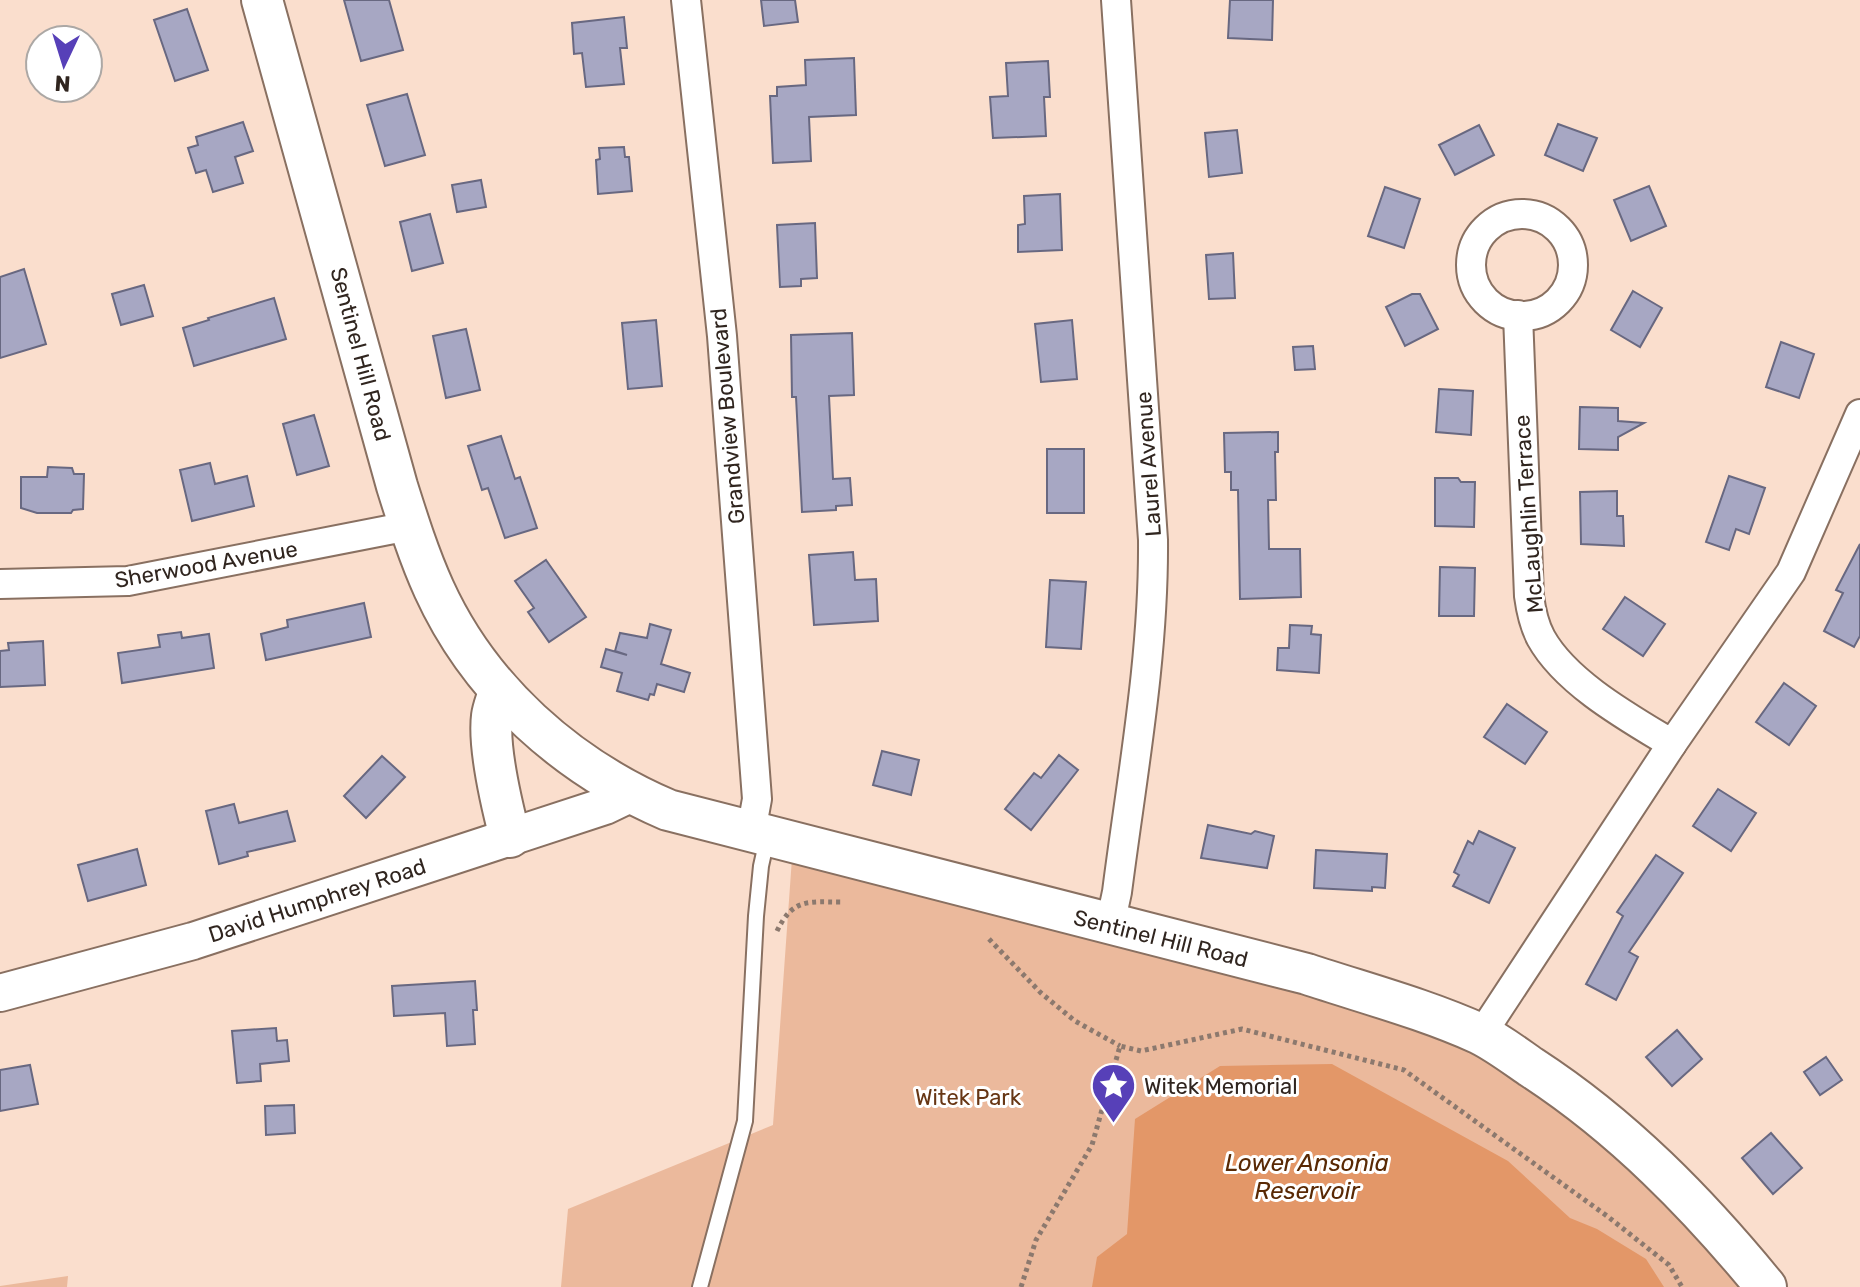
<svg xmlns="http://www.w3.org/2000/svg" width="1860" height="1287" font-family="Rubik,sans-serif">
<rect width="100%" height="100%" fill="#fadecd"/>
<!-- green -->
<g fill="#ebb99c">
<path d="M792 858 1328 987 1479 1049 1568 1109 1660 1191 1741 1287H561L568 1209 773 1125Z"/>
<path d="M68 1276 67 1287H0V1286Z"/>
</g>
<!-- water -->
<path fill="#e39768" d="M1332 1064 1508 1161 1570 1218 1597 1229 1646 1259 1664 1287H1092L1097 1257 1127 1234 1135 1119 1220 1066Z"/>
<!-- building -->
<g fill="#a7a7c3" stroke="#686881" stroke-width="2">
<path d="M344 0H389L403 50 361 61Z"/>
<path d="M761 0H795L798 22 764 26Z"/>
<path d="M1230 0H1273L1272 40 1228 38Z"/>
<path d="M187 9 208 70 175 81 154 20Z"/>
<path d="M624 17 627 48H620L624 84 586 87 582 53 574 54 572 23Z"/>
<path d="M854 58 856 115 809 117 811 161 773 163 770 96H777V87L806 85 805 60Z"/>
<path d="M1048 61 1050 97H1044L1046 136 993 138 990 97 1008 96 1006 63Z"/>
<path d="M407 94 425 155 385 166 367 105Z"/>
<path d="M243 122 253 151 235 157 243 183 213 192 206 170 196 173 188 148 198 145 196 137Z"/>
<path d="M1558 124 1597 138 1583 171 1545 155Z"/>
<path d="M1479 125 1494 155 1455 175 1439 145Z"/>
<path d="M1237 130 1242 173 1209 177 1205 133Z"/>
<path d="M624 147 625 157H629L632 191 598 194 596 160 600 159 599 148Z"/>
<path d="M481 180 486 207 457 212 452 185Z"/>
<path d="M1649 186 1666 226 1631 241 1614 200Z"/>
<path d="M1385 187 1420 199 1404 248 1368 236Z"/>
<path d="M1060 194 1062 250 1018 252V225L1025 224 1024 196Z"/>
<path d="M430 214 443 263 412 271 400 222Z"/>
<path d="M815 223 817 278 801 279V286L780 287 777 225Z"/>
<path d="M1233 253 1235 298 1209 299 1206 255Z"/>
<path d="M24 269 46 344 0 358V277Z"/>
<path d="M144 285 153 316 121 325 112 294Z"/>
<path d="M1633 291 1662 308 1640 347 1611 330Z"/>
<path d="M1412 294H1420L1438 329 1405 346 1386 307Z"/>
<path d="M274 298 286 339 194 366 183 328 209 320 208 318Z"/>
<path d="M656 320 662 386 628 389 622 323Z"/>
<path d="M1072 320 1077 379 1041 382 1035 324Z"/>
<path d="M466 329 480 390 446 398 433 336Z"/>
<path d="M852 333 854 395 829 396 833 479 850 478 852 505 836 506V510L802 512 796 397H792L791 335Z"/>
<path d="M1781 342 1814 354 1799 398 1766 387Z"/>
<path d="M1313 346 1315 369 1295 370 1293 347Z"/>
<path d="M1439 389 1473 391 1471 435 1436 432Z"/>
<path d="M1580 407 1618 408V421L1644 423 1618 437V450L1579 449Z"/>
<path d="M314 415 329 466 297 475 283 424Z"/>
<path d="M1278 432V452H1275L1276 500H1268L1269 549H1300L1301 597 1240 599 1238 490H1231V472H1225L1224 433Z"/>
<path d="M501 436 515 479 520 477 537 528 505 538 488 488 482 490 468 446Z"/>
<rect x="1047" y="449" width="37" height="64"/>
<path d="M210 463 215 484 247 476 254 506 192 521 180 470Z"/>
<path d="M48 467 72 468 74 474H84L83 509 73 510 71 513H37L21 508V477H47Z"/>
<path d="M1729 476 1765 488 1749 534 1736 529 1729 550 1706 542Z"/>
<path d="M1435 478H1458L1461 482H1475L1474 527 1435 526Z"/>
<path d="M1617 491V516H1623L1624 546 1581 544 1580 492Z"/>
<path d="M1860 544V636L1854 647 1824 631 1843 593 1836 590Z"/>
<path d="M853 552 855 580 876 579 878 621 814 625 809 555Z"/>
<path d="M546 560 586 617 549 642 528 612 534 608 515 581Z"/>
<path d="M1440 567 1475 568 1474 616H1439Z"/>
<path d="M1050 580 1086 582 1081 649 1046 647Z"/>
<path d="M1625 597 1665 624 1643 656 1603 629Z"/>
<path d="M364 603 371 637 266 660 261 634 288 627 287 620Z"/>
<path d="M650 624 671 630 661 664 690 673 684 692 657 684 654 695 650 694 648 700 617 691 622 673 601 667 606 649 627 655 615 651 620 633 647 638Z"/>
<path d="M1290 625 1312 626 1311 634 1321 635 1319 673 1277 670 1278 648H1289Z"/>
<path d="M181 632 182 638 209 634 214 668 122 683 118 653 160 647 158 635Z"/>
<path d="M43 641 45 685 0 687V651L9 650 8 643Z"/>
<path d="M1784 683 1816 706 1789 745 1756 722Z"/>
<path d="M1507 704 1547 732 1525 764 1484 737Z"/>
<path d="M882 751 919 760 911 795 873 785Z"/>
<path d="M1059 755 1078 770 1031 830 1005 809 1034 773 1041 778Z"/>
<path d="M382 756 405 777 366 818 344 796Z"/>
<path d="M1718 789 1756 813 1731 851 1693 826Z"/>
<path d="M234 804 239 823 287 811 295 841 247 852 248 856 219 864 206 811Z"/>
<path d="M1208 825 1251 834 1255 831 1274 836 1267 868 1201 858Z"/>
<path d="M1479 831 1515 848 1489 903 1453 886 1459 875 1454 872 1468 841 1473 844Z"/>
<path d="M137 849 146 885 88 901 78 865Z"/>
<path d="M1316 850 1387 854 1385 888 1372 887V891L1314 888Z"/>
<path d="M1656 855 1683 873 1629 952 1638 957 1616 1000 1586 984 1623 916 1617 912Z"/>
<path d="M475 981 477 1010H473L475 1044 447 1046 445 1013 394 1016 392 986Z"/>
<path d="M276 1028 277 1041 287 1040 289 1061 260 1064 261 1081 237 1083 232 1031Z"/>
<path d="M1677 1030 1702 1059 1672 1086 1646 1057Z"/>
<path d="M1826 1057 1842 1080 1820 1095 1804 1072Z"/>
<path d="M30 1065 38 1104 0 1111V1070Z"/>
<path d="M294 1105 295 1133 266 1135 265 1106Z"/>
<path d="M1771 1133 1802 1168 1773 1194 1742 1158Z"/>
</g>
<g fill="none" stroke-linecap="round" stroke-linejoin="round">
<defs>
<path id="service" d="M700 1287 745 1121 756 916 761 866 767 839"/>
<g id="minor">
<path d="M686 0 722 336 757 799 751 832"/>
<circle cx="1522" cy="265" r="51"/>
<path d="M1518 315 1529 596C1531 611 1534 625 1541 638 1566 683 1629 718 1672 744"/>
<path d="M0 584 128 581 409 526"/>
<path d="M1110 925 1117 892C1132 775 1154 658 1153 540L1116 0"/>
<path d="M1481 1035 1672 744 1791 572 1860 414"/>
</g>
<path id="tertiary" d="M0 993 193 941 605 806 630 794"/>
<g id="secondary">
<path d="M262 0 397 486C408 521 419 556 434 589 480 690 567 767 668 810L1307 974C1364 993 1425 1009 1480 1034 1498 1043 1515 1056 1531 1067 1622 1126 1698 1204 1766 1287"/>
<path d="M499 691C497 699 493 708 492 716 488 747 502 806 510 837"/>
</g>
</defs>
<!-- service casing -->
<use href="#service" stroke="#897061" stroke-width="18"/>
<!-- minor casing -->
<use href="#minor" stroke="#897061" stroke-width="32"/>
<!-- tertiary casing -->
<use href="#tertiary" stroke="#897061" stroke-width="40"/>
<!-- secondary casing -->
<use href="#secondary" stroke="#897061" stroke-width="44"/>
<!-- path -->
<g stroke="#8c796e" stroke-width="5" stroke-dasharray="4 4" stroke-linecap="butt">
<path d="M777 931C793 898 808 902 841 902"/>
<path d="M989 939 1041 993 1075 1021 1120 1046"/>
<path d="M1021 1287 1036 1240 1092 1145 1120 1046 1141 1051 1242 1029 1404 1070 1607 1216 1669 1265 1682 1287"/>
</g>
<!-- service -->
<use href="#service" stroke="#fff" stroke-width="14"/>
<!-- minor -->
<use href="#minor" stroke="#fff" stroke-width="28"/>
<!-- tertiary -->
<use href="#tertiary" stroke="#fff" stroke-width="36"/>
<!-- secondary -->
<use href="#secondary" stroke="#fff" stroke-width="40"/>
</g>
<!-- icons -->
<defs>
<symbol id="sight-pin" viewBox="-11 -11 22 30"><path d="M0 17L-7.5 6A9.5 9.5 0 1 1 7.5 6Z" fill="#5740b8" stroke="#fff"/><path d="M0-6L1.8-2.2L6-1.7L2.9 1.2L3.7 5.4L0 3.3L-3.7 5.4L-2.9 1.2L-6-1.7L-1.8-2.2Z" fill="#fff"/></symbol>
</defs>
<g fill-rule="evenodd">
<use href="#sight-pin" x="1088" y="1060" width="51" height="69"/>
</g>
<g text-anchor="middle" stroke-width="6" stroke-linejoin="round" paint-order="stroke">
<!-- street labels -->
<g font-size="22" fill="#30251f" stroke="#fff">
<text transform="translate(361 354) rotate(75)" y="8">Sentinel Hill Road</text>
<text transform="translate(727 416) rotate(-95)" y="8">Grandview Boulevard</text>
<text transform="translate(1148 464) rotate(-94)" y="8">Laurel Avenue</text>
<text transform="translate(1528 514) rotate(-94)" y="8">McLaughlin Terrace</text>
<text transform="translate(206 564) rotate(-10)" y="8">Sherwood Avenue</text>
<text transform="translate(317 900) rotate(-18)" y="8">David Humphrey Road</text>
<text transform="translate(1161 938) rotate(14)" y="8">Sentinel Hill Road</text>
</g>
<!-- poi labels -->
<g font-size="22" fill="#30251f" stroke="#fff" text-anchor="start">
<text x="1144" y="1094">Witek Memorial</text>
</g>
<!-- park labels -->
<g font-size="22" fill="#673614" stroke="#fff">
<text x="968" y="1105">Witek Park</text>
</g>
<!-- water labels -->
<g font-size="24" font-style="italic" fill="#592904" stroke="#fff">
<text x="1307" y="1171">Lower Ansonia<tspan x="1307" dy="28">Reservoir</tspan></text>
</g>
</g>
<!-- north arrow -->
<g transform="translate(64 64) rotate(184)"><circle r="38" fill="#ffffff" stroke="#aca8a5" stroke-width="2"/>
<path d="M0-6L14 30L0 20L-14 30Z" fill="#5740b8"/>
<text y="-12" font-size="22" font-weight="bold" text-anchor="middle" fill="#30251f">N</text>
</g>
</svg>
